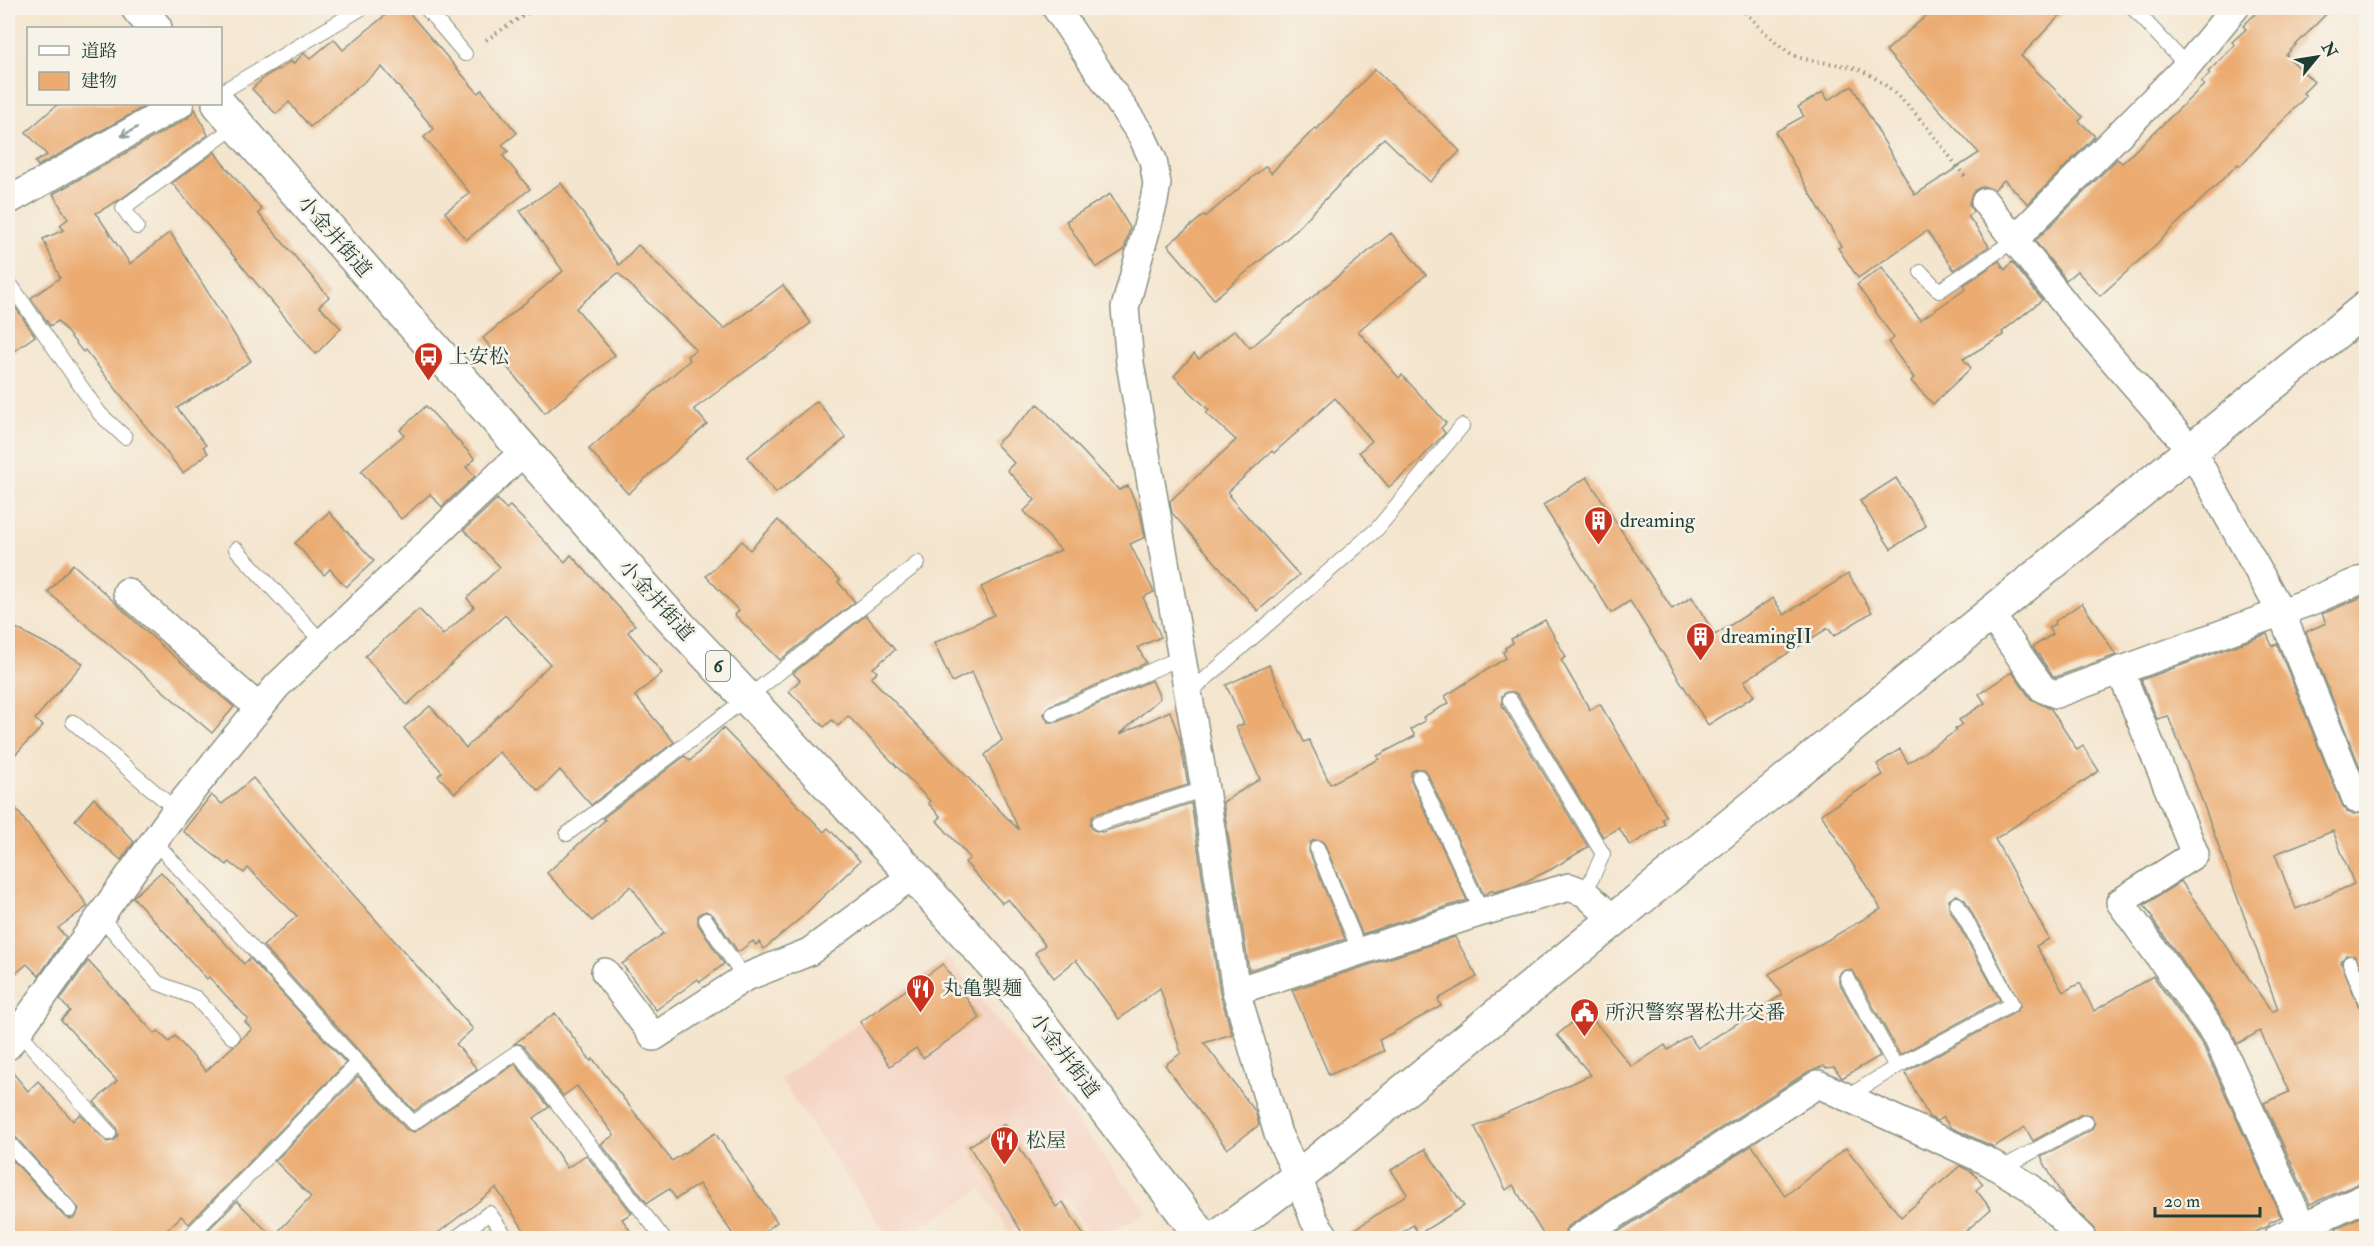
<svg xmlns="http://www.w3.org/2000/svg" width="2374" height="1246" font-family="'IM FELL Double Pica','Noto Serif JP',serif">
<rect width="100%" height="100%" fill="#f7f3e8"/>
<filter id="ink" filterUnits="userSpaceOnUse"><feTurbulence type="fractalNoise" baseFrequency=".0167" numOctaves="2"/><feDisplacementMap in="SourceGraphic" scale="12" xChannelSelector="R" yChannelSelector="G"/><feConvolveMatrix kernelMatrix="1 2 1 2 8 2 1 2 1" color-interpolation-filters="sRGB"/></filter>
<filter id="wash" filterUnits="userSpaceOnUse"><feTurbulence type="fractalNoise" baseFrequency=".008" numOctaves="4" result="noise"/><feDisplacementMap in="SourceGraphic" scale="24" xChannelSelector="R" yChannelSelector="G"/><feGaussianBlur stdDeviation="1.35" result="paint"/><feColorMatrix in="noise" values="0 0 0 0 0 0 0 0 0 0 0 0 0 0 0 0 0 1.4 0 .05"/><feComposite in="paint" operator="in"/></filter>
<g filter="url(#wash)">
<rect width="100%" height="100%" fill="#f4e5ce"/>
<!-- built -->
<path fill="#f5d3c2" d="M948 958 1023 1052 1147 1212 1102 1238H1092L1066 1198 1009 1232 981 1189 904 1238H889L780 1079Z"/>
<g id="blocks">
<!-- building -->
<g fill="#ebab71" fill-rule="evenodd">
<path d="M394 8H405L478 93 482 90 517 133 502 145 508 151 503 156 530 189 466 240 445 212 470 193 424 137 434 129 382 67 310 127 289 102 276 114 252 89 266 76 278 69 279 70 291 61 293 64 304 53 310 59 334 39 343 50Z"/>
<path d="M1935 8H2067L2021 56 2083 117 2079 121 2095 136 2028 204 2004 180 1994 190 1983 186 1975 190 1971 196 1969 204 1973 212 1968 216 1989 246 1954 270 1927 231 1858 278 1838 248 1841 246 1775 132 1804 116 1798 107 1823 92 1828 100 1852 86 1915 195 1979 153 1886 51Z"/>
<path d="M2261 8H2332L2286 55 2314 82 2303 93 2306 96 2240 166 2238 164 2142 258 2100 296 2077 271 2066 280 2035 241 2117 159 2122 163 2204 85 2201 82 2210 74 2208 72 2235 45 2232 42 2246 29 2243 26Z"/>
<path d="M1375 69 1460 151 1430 182 1384 138 1292 234 1214 299 1168 245 1204 215 1205 217 1266 166 1271 173 1315 128 1317 129Z"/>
<path d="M58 104H149L38 166 35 162 47 155 26 132Z"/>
<path d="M195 109 208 135 121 199 96 213 130 264 170 232 251 361 177 408 206 445 203 447 208 453 183 473 85 350 83 352 58 321 50 326 31 298 60 278 43 239 64 230 60 225 68 219 53 194 188 118Z"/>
<path d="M215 152 220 160 262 210 258 213 329 297 319 306 341 328 316 354 172 183Z"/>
<path d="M561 183 619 265 638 245 724 329 783 285 811 323 694 409 707 424 628 494 589 449 690 360 687 356 696 350 618 273 576 308 615 355 545 413 483 338 563 271 520 211Z"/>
<path d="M1110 194 1130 228 1124 250 1096 268 1066 221Z"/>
<path d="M1391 233 1426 275 1358 331 1399 378 1402 375 1446 423 1441 428 1445 433 1417 463 1389 487 1359 452 1372 441 1335 398 1274 453 1272 451 1228 492 1231 495 1229 496 1299 575 1258 611 1172 513 1170 501 1236 440 1206 413 1209 410 1174 376 1194 354 1199 359 1235 330 1250 348Z"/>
<path d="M1999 261 2005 270 2012 262 2042 300 2002 332 2004 335 1963 359 1971 368 1933 404 1911 381 1914 378 1888 342 1894 338 1857 285 1882 267 1920 320 1966 289 1964 285Z"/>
<path d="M16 308 35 336 8 355V314Z"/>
<path d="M817 401 846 438 776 493 747 457Z"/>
<path d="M1038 404 1119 490 1128 486 1140 513 1145 537 1130 544 1154 592 1143 597 1161 637 1138 647 1146 663 1049 706 1044 714 1048 722H1057L1152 680 1160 698 1120 734 1170 711 1180 740 1188 785 1096 814 1092 817 1090 825 1093 830 1102 832 1191 803 1220 993 1232 1034 1204 1043 1255 1111 1259 1125 1227 1149 1165 1065 1181 1053 1160 988 1119 1019 1076 960 1054 978 1035 953 1045 945 1008 899 1002 903 965 862 970 858 937 821 941 817 928 803 930 801 848 716 838 726 832 720 824 727 789 691 800 680 793 673 866 615 895 650 873 668 877 672 871 678 1019 830 985 755 1002 740 972 672 952 682 934 643 994 615 981 587 1061 550 1024 511 1035 500 1007 470 1014 463 996 444Z"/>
<path d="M426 406 475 459 466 467 475 476 442 507 430 494 401 519 361 471 404 435 400 430Z"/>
<path d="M1587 477 1672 609 1692 597 1715 635 1773 598 1784 615 1848 574 1872 612 1834 636 1828 628 1744 681 1754 696 1708 725 1630 601 1611 613 1543 505Z"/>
<path d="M1896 478 1926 526 1891 549 1860 501Z"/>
<path d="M497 499 506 509 510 506 565 562 571 555 635 625 628 632 662 673 635 696 674 742 591 805 560 770 539 791 499 752 455 793 438 776 442 772 404 728 430 706 466 748 550 664 505 615 407 705 365 656 419 609 443 635 474 607 467 598 500 567 464 530Z"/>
<path d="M329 512 374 561 346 587 330 569 324 575 295 543Z"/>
<path d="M778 520 840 580 838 582 855 602 780 660 735 615 739 611 706 576 742 541 750 550Z"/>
<path d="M73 564 163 647 234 707 212 733 48 592Z"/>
<path d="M2367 595V780H2365L2306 632 2326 623 2322 614Z"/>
<path d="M2082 603 2116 655 2056 677 2053 676 2033 647 2053 634 2048 628 2055 624 2054 622Z"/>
<path d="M1545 620 1566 657 1561 660 1590 710 1600 704 1666 816 1662 819 1665 824 1630 846 1619 828 1603 837 1518 695 1514 692H1506L1502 696V705L1588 847 1550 870 1513 887 1494 892 1493 890 1484 895 1427 773 1424 769H1416L1411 772V781L1467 900 1362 934 1325 845 1322 841 1314 840 1310 843 1309 851 1345 939 1249 970 1223 802 1260 779 1236 727 1244 724 1226 685 1269 665 1304 742 1309 740 1330 784 1379 759 1377 756 1415 736 1411 729 1425 721 1423 717 1449 703 1445 696 1506 658 1503 652 1506 650 1505 648 1513 643 1511 639Z"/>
<path d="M8 624 83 663 35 719 43 726 8 762Z"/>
<path d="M2267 634 2272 646 2277 644 2342 805 2347 812 2353 814 2367 812V980L2355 956 2346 955 2341 962 2358 1005 2361 1009 2367 1011V1175L2361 1177 2363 1182 2310 1204 2264 1103 2289 1092 2260 1031 2237 1044 2230 1028 2152 919 2153 918 2144 905 2181 881 2272 1012 2278 1009 2200 795 2168 716 2157 719 2141 680ZM2333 831 2354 884 2296 909 2275 854Z"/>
<path d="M2012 672 2031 699 2051 709 2077 750 2083 746 2099 771 1995 839 2049 939 2036 946 2063 992 2080 983 2094 1011 2153 976 2203 1045 2281 1217 2270 1222 2268 1226 2240 1239H2097L2093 1227 2064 1199 2041 1157 2091 1130 2095 1123 2091 1115 2082 1114 2033 1141 2025 1127 1994 1147 1950 1127 1943 1117 1937 1121 1929 1117 1905 1072 2016 1012 2021 1005 1965 900 1957 895 1949 900V908L2000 1000 1900 1055 1855 974 1851 970H1843L1839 974V982L1880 1056 1842 1078 1834 1067 1826 1068 1824 1066 1809 1071 1570 1225 1565 1230 1563 1239H1546L1513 1185 1506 1190 1475 1127 1591 1075 1557 1035 1586 1011 1632 1067 1665 1045 1668 1050 1689 1036 1698 1048 1782 995 1769 974 1881 909 1821 814 1883 775 1877 764 1900 749 1908 763 1956 731 1955 729 1962 724 1959 720 1985 703 1979 694Z"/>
<path d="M723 728 824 832 828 828 860 861 802 917 764 949 759 942 756 945 753 941 738 952 713 915 706 911 701 913 698 916V924L724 964 700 982 698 979 656 1010 622 964 664 933 631 886 592 921 547 873 605 820 603 818 685 756 690 761Z"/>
<path d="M253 778 317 854 473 1029 456 1044 477 1069 414 1111 263 946 297 916 248 868 244 873 229 862 227 865 183 831 211 795 222 804Z"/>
<path d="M8 798 88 906 58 928 66 937 39 976 27 964 8 980Z"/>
<path d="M94 798 134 842 121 860 75 820Z"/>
<path d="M161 872 244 964 250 958 346 1063 189 1224 181 1216 158 1239H8V1155L64 1216 71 1219 76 1217 79 1209 15 1136 8 1133V1067L28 1091 38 1081 73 1121 80 1114 107 1142 115 1140 118 1135 116 1127 94 1102 117 1081 61 1020 70 1011 60 1000 88 961 155 1034 158 1031 169 1042 175 1036 206 1071 252 1029 245 1022 248 1019 209 977 207 979 133 897Z"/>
<path d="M1455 937 1477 977 1438 999 1441 1006 1379 1040 1384 1051 1329 1075 1292 990Z"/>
<path d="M943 964 980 1018 923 1058 916 1048 890 1066 860 1022Z"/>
<path d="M555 1013 591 1061 593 1059 672 1161 715 1133 777 1222 755 1239H736L699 1184 676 1199 669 1189 647 1203 601 1144 614 1135 577 1086 563 1096 524 1046 520 1044H514Z"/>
<path d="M515 1064 549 1107 534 1118 567 1168 586 1155 632 1213 622 1219 636 1239H530L496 1188 430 1239H217L208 1230 237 1201 273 1237 311 1197 275 1161 358 1076 406 1129 414 1132Z"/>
<path d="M1005 1124 1056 1207 1063 1202 1086 1239H1026L969 1146Z"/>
<path d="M1752 1145 1785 1196 1846 1148 1901 1217 1960 1166 1972 1172 1983 1184 1976 1190 1991 1209 1957 1239H1607Z"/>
<path d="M1425 1149 1464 1206 1419 1234 1413 1225 1392 1239H1341L1407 1194 1391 1170Z"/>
<path d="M2367 1214V1239H2341L2336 1228Z"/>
</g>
</g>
</g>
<g filter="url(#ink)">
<use href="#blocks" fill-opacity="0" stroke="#8a9181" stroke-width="1.5"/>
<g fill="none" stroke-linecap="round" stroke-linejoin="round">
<defs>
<g id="lane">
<path d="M426 8 465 54"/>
<path d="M2133 8 2187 66"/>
<path d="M220 93 362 8"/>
<path d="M137 227 123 208 237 125"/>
<path d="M1921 272 1939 291 2013 241"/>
<path d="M8 281 100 414 125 437"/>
<path d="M236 549 322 642"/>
<path d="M1188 694 1377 529 1462 426"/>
<path d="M1510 700 1603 854 1585 893"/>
<path d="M1053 714 1182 657"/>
<path d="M73 722 176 810"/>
<path d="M1419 777 1482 912"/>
<path d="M1099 823 1205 789"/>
<path d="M567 834 748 697 918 563"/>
<path d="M154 841 413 1123 517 1052 663 1238"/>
<path d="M1317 848 1360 952"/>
<path d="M100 916 158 983 196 998 232 1037"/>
<path d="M706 920 744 978"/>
<path d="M2350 963 2366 1002"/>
<path d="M1847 978 1896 1067"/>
<path d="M18 1031 109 1133"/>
<path d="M1847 1097 1896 1067 2012 1004 1957 904"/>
<path d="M8 1142 70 1210"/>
<path d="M1999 1170 2086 1122"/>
<path d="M188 1238 357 1064"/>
<path d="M456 1238 489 1213 507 1238"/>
</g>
<g id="street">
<path d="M1056 8 1142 136 1153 160 1157 184 1154 201 1125 308 1130 363 1205 789 1236 991 1278 1134 1298 1177 1314 1220 1326 1238"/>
<path d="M8 201 180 104"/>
<path d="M1985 202 2069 309 2192 451 2281 612 2356 799 2366 795"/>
<path d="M2013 241 2187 66 2235 8"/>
<path d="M127 592 259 708"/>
<path d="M1991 615 2043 689 2056 694 2309 602 2366 578"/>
<path d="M2120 670 2195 854 2120 902 2217 1037 2302 1226"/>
<path d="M605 972 654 1037 744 978 809 952 913 875"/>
<path d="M1236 991 1482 912 1569 887 1585 893 1614 920"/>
<path d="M8 1046 176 810 277 686 524 451"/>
<path d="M1579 1238 1818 1084 1989 1162 2031 1188 2082 1238"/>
<path d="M2277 1238 2366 1197"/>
</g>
<path id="secondary" d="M1217 1238 1298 1177 2366 308"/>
<g id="primary">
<path d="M138 8 155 28"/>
<path d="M219 104 660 605 913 875 1008 981 1203 1238"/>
</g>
</defs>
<!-- lane casing -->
<use href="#lane" stroke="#8a9181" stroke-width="16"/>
<!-- street casing -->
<use href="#street" stroke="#8a9181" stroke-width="30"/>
<!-- secondary casing -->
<use href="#secondary" stroke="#8a9181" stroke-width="36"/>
<!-- primary casing -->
<use href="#primary" stroke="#8a9181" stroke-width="36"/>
<!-- path -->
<g stroke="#8a9181" stroke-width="4" stroke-dasharray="1.5 4.5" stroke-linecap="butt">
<path d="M1741 8C1755 22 1782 53 1801 58 1826 65 1849 62 1872 76 1911 100 1938 142 1966 178"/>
<path d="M486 40 535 8"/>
</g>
<!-- lane -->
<use href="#lane" stroke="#fff" stroke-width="14"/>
<!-- street -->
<use href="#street" stroke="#fff" stroke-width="27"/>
<!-- secondary -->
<use href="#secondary" stroke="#fff" stroke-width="33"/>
<!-- primary -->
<use href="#primary" stroke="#fff" stroke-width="33"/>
</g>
<!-- one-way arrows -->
<defs><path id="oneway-shaft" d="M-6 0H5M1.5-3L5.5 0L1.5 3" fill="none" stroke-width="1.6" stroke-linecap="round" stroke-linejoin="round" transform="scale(1.5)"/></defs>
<use stroke="#8f9e9a" href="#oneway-shaft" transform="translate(129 132) rotate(151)"/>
</g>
<!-- icons -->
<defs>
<symbol id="bus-pin" viewBox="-11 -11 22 30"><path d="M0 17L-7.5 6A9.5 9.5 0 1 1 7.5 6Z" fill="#c8321e" stroke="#f7f3e8"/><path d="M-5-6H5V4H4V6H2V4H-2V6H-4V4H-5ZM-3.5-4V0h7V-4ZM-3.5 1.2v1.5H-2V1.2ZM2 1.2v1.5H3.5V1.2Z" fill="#fff"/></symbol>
<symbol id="building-pin" viewBox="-11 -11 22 30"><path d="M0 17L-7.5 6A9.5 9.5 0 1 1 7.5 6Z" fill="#c8321e" stroke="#f7f3e8"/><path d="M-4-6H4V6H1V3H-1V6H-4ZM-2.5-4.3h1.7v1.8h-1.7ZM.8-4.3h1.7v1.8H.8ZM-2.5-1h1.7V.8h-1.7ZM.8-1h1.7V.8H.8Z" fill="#fff"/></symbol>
<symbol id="restaurant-pin" viewBox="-11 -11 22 30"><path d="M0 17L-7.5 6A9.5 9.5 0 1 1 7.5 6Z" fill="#c8321e" stroke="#f7f3e8"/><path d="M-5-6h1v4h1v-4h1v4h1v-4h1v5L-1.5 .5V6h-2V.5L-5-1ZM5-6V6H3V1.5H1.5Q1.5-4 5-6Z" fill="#fff"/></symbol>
<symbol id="civic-pin" viewBox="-11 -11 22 30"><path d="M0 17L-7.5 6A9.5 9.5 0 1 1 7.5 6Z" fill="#c8321e" stroke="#f7f3e8"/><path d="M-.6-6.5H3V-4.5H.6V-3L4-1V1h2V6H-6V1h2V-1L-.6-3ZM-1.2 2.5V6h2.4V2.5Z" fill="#fff"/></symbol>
</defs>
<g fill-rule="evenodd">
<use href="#bus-pin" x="412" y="340" width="33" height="45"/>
<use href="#building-pin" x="1582" y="504" width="33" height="45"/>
<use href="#building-pin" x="1684" y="620" width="33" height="45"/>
<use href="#restaurant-pin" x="904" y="972" width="33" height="45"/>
<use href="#civic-pin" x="1568" y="996" width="33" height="45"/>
<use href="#restaurant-pin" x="988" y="1124" width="33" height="45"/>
</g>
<g text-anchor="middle" stroke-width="5" stroke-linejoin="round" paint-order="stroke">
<!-- shield labels -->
<rect fill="#f7f3e8" stroke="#60746a" stroke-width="1.5" x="706" y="651" width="24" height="30" rx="4.5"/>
<g font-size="18" font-weight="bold" fill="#1f3d34">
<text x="718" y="672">6</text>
</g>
<!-- street labels -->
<g font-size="20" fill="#1f3d34" stroke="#f7f3e8">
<text transform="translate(335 236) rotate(49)" y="7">小金井街道</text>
<text transform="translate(657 600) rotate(48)" y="7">小金井街道</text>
<text transform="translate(1065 1055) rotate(53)" y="7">小金井街道</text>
</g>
<!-- poi labels -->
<g font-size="20" fill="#1f3d34" stroke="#f7f3e8" text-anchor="start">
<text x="449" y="363">上安松</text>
<text x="1620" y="527">dreaming</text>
<text x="1721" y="643">dreamingII</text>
<text x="942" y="995">丸亀製麺</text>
<text x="1605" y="1019">所沢警察署松井交番</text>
<text x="1026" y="1147">松屋</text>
</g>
</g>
<!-- margin -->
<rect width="2374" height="1246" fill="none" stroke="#f7f3e8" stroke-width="30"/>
<!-- legend -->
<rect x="27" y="27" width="195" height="78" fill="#f7f3e8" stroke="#a1aaa0" stroke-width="1.5"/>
<rect x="39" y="46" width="30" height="9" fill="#ffffff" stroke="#a1aaa0" stroke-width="1.5"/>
<text x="81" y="57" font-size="18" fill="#1f3d34">道路</text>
<rect x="39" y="72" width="30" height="18" fill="#ebab71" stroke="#a1aaa0" stroke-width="1.5"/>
<text x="81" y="87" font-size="18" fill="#1f3d34">建物</text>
<!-- north arrow -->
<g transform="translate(2317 57) rotate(60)" stroke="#f7f3e8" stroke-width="4.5" paint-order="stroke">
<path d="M0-4.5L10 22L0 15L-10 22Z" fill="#1f3d34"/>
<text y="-9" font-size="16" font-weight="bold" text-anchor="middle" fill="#1f3d34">N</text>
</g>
<!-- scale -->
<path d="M2155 1207v9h105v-9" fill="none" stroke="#1f3d34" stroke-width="3"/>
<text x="2164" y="1207" font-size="18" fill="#1f3d34" stroke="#f7f3e8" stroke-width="4.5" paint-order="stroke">20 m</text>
</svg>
